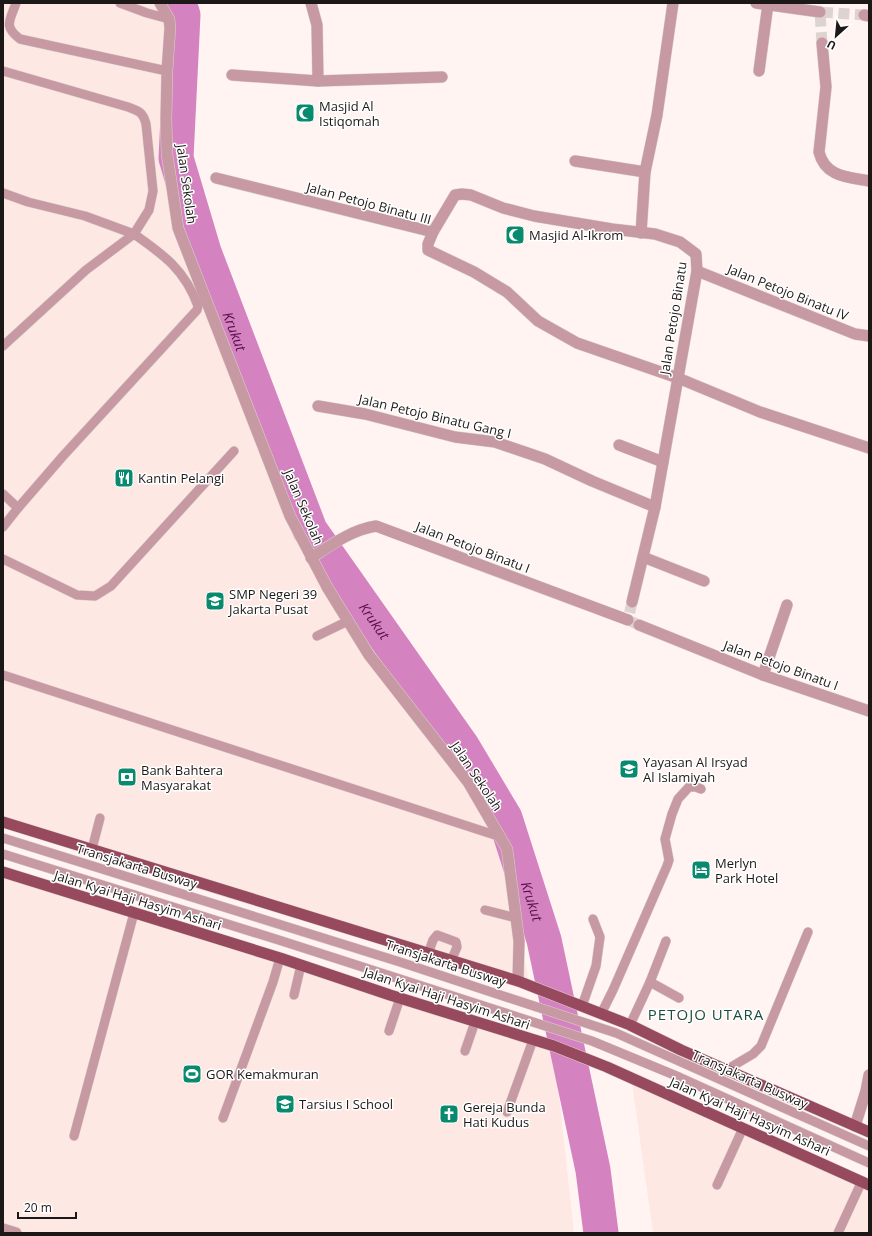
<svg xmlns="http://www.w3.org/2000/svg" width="872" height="1236" font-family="'Open Sans',sans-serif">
<rect width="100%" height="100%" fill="#fff4f2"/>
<!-- built -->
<g fill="#fee8e3">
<path d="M3 3H168L172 11 165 172 217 326 306 542 444 742 495 834 530 984 3 817Z"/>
<path d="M3 870 553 1041 574 1233H3Z"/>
<path d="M632 1083 869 1192V1233H653Z"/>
</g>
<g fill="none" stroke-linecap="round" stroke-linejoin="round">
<!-- river -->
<path stroke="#d483c0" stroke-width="35" id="s1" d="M179 3 183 15 176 158 204 252 310 530 462 746 505 818 544 940 593 1170 601 1233"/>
<!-- minor-tunnel -->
<g stroke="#ddd3d1" stroke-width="11" stroke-dasharray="11 5.5" stroke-linecap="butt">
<path d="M822 43 820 12 864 15"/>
<path d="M632 602 628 620 639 625"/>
</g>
<defs>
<g id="service">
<path d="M16 3C10 21 3 26 20 39L167 71"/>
<path d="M120 3 147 13 169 19"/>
<path d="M3 71 128 107C139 111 143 112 146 124L153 191 149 210 134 234C164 255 185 270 198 306L197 310 63 456 18 508 3 527"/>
<path d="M3 193 28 202 85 216 134 234 86 270 3 346"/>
<path d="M3 494 18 508"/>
<path d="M3 559 77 595 95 596 111 586 234 451"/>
<path d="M317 636 348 621"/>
<path d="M3 675 501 837"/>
<path d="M3 838 400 962 616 1033 869 1146"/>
<path d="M92 849 100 818"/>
<path d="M3 854 285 942 592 1041 679 1077 869 1163"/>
<path d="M485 910 516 918"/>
<path d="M428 954 433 940 437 935 456 942 457 947 451 961"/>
<path d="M650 982 679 998"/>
<path d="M294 995 301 965"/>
<path d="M582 1006 596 966 600 937 593 919"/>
<path d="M601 1014 613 990 667 866 669 860 665 839 672 814 678 799 689 787H696L701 789"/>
<path d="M630 1025 650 982 666 941"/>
<path d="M389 1031 400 998"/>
<path d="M465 1051 475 1022"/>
<path d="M726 1070 753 1054 761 1046 808 932"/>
<path d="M507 1112 533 1040"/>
<path d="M223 1118 273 982 280 958"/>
<path d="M74 1136 134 913"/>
<path d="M717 1185 743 1128"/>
<path d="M838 1233 862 1181"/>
</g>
<g id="minor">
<path d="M160 3 169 19 170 28 167 71 166 119 167 154 178 228 290 516 327 587 369 655 468 782 507 849 519 941 518 981"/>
<path d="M311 3 317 25 318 81"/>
<path d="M756 3 820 12"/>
<path d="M864 15 869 16"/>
<path d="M822 43 826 87 819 152C825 177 848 177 869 181"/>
<path d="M759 71 768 4"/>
<path d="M232 75 318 81 442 77"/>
<path d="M575 161 645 172"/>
<path d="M216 178 433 232 428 244V250L474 272 507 292 538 321 577 343 678 378 760 412 869 448"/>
<path d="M433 232 455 195 462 194 471 195 503 208 534 216 612 229 655 234 680 242 696 254 697 271 655 507 632 602"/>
<path d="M641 233 645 172 657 115 673 3"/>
<path d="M697 271 855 334 869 336"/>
<path d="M318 406 365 414 455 437 495 442 545 459 592 481 655 507"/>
<path d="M619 445 663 462"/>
<path d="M643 557 704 581"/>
<path d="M311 558C331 545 351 530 376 526L628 620"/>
<path d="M639 625 763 675 869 711"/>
<path d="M763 675 787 605"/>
<path d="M855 1126 866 1091 869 1075"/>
</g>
<path id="tertiary" d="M3 1229 16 1233"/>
<g id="primary">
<path d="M3 822 518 981 630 1025 681 1050 869 1132"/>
<path d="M3 872 280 958 390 995 554 1046 607 1067 869 1185"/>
</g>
</defs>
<!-- service casing -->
<use href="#service" stroke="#dbd1cf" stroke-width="10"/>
<!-- minor casing -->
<use href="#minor" stroke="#dbd1cf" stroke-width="12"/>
<!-- tertiary casing -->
<use href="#tertiary" stroke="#dbd1cf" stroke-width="12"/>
<!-- primary casing -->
<use href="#primary" stroke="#dbd1cf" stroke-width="12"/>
<!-- service -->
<use href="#service" stroke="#c799a3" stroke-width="9"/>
<!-- minor -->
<use href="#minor" stroke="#c799a3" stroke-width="11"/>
<!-- tertiary -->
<use href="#tertiary" stroke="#c799a3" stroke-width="11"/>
<!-- primary -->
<use href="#primary" stroke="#97495e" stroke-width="11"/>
</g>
<!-- icons -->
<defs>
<symbol id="mosque-square" viewBox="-11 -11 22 22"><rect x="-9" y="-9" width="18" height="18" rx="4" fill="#088a6e" stroke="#fff"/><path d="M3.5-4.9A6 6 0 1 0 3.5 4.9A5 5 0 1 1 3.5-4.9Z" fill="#fff"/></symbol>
<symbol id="restaurant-square" viewBox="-11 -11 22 22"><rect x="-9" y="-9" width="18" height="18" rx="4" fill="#088a6e" stroke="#fff"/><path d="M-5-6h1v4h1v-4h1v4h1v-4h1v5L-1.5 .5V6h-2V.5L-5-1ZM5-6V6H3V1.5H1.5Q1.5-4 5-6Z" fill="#fff"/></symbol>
<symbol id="school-square" viewBox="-11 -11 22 22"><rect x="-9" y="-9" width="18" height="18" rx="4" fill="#088a6e" stroke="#fff"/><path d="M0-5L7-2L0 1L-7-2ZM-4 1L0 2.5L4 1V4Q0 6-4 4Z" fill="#fff"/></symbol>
<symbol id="bank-square" viewBox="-11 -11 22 22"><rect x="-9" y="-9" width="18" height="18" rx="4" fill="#088a6e" stroke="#fff"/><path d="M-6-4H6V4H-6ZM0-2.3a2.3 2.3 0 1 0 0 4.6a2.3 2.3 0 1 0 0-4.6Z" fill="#fff"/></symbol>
<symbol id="hotel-square" viewBox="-11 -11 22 22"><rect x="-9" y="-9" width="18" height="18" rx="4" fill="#088a6e" stroke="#fff"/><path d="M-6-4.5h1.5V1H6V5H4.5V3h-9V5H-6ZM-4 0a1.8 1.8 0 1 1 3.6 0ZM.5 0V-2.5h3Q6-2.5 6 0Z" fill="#fff"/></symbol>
<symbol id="stadium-square" viewBox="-11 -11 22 22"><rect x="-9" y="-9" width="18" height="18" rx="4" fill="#088a6e" stroke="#fff"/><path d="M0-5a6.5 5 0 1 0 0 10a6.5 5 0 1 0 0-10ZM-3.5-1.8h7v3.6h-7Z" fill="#fff"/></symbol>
<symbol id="church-square" viewBox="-11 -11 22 22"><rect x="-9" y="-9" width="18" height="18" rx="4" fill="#088a6e" stroke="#fff"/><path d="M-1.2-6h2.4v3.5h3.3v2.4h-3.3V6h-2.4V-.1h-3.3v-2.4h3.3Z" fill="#fff"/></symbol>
</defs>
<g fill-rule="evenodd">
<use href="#mosque-square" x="294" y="102" width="22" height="22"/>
<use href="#mosque-square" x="504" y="224" width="22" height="22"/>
<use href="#restaurant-square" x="113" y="467" width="22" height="22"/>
<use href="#school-square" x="204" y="590" width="22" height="22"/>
<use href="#school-square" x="618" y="758" width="22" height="22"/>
<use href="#bank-square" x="116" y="766" width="22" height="22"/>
<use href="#hotel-square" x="690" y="859" width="22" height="22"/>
<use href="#stadium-square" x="181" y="1063" width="22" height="22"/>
<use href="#school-square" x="274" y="1093" width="22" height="22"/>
<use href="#church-square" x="438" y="1103" width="22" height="22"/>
</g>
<g text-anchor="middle" stroke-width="3" stroke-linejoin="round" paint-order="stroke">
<!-- poi labels -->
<g font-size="13" fill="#1c1817" stroke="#fff" text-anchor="start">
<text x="319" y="111">Masjid Al<tspan x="319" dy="15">Istiqomah</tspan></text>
<text x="529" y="240">Masjid Al-Ikrom</text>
<text x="138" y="483">Kantin Pelangi</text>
<text x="229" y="599">SMP Negeri 39<tspan x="229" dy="15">Jakarta Pusat</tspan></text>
<text x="643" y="767">Yayasan Al Irsyad<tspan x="643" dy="15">Al Islamiyah</tspan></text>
<text x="141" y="775">Bank Bahtera<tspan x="141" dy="15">Masyarakat</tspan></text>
<text x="715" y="868">Merlyn<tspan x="715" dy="15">Park Hotel</tspan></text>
<text x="206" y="1079">GOR Kemakmuran</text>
<text x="299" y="1109">Tarsius I School</text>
<text x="463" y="1112">Gereja Bunda<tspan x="463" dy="15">Hati Kudus</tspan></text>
</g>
<!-- street labels -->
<g font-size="13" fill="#1c1817" stroke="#fff">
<text transform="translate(187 184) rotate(82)" y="5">Jalan Sekolah</text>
<text transform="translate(369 203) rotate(15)" y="5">Jalan Petojo Binatu III</text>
<text transform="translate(788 292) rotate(22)" y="5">Jalan Petojo Binatu IV</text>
<text transform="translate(673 318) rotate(-81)" y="5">Jalan Petojo Binatu</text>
<text transform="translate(435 416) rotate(13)" y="5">Jalan Petojo Binatu Gang I</text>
<text transform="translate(304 507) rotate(67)" y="5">Jalan Sekolah</text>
<text transform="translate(473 547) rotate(21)" y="5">Jalan Petojo Binatu I</text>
<text transform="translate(781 665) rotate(20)" y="5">Jalan Petojo Binatu I</text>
<text transform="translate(477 776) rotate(56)" y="5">Jalan Sekolah</text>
<text transform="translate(137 866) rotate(17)" y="5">Transjakarta Busway</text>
<text transform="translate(138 900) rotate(17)" y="5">Jalan Kyai Haji Hasyim Ashari</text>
<text transform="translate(446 963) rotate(18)" y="5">Transjakarta Busway</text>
<text transform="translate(447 998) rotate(18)" y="5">Jalan Kyai Haji Hasyim Ashari</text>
<text transform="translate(750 1079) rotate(24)" y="5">Transjakarta Busway</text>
<text transform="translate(750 1116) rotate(24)" y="5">Jalan Kyai Haji Hasyim Ashari</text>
</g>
<!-- water labels -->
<g font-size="14" font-style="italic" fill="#59104d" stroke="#fff">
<text dy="5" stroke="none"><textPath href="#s1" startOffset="339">Krukut</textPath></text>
<text dy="5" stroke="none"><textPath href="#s1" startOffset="663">Krukut</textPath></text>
<text dy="5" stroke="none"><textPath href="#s1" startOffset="987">Krukut</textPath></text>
</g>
<!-- quarter labels -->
<g font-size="15" letter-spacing="1" fill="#1b4e40" stroke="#fff">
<text x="706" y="1020">PETOJO UTARA</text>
</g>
</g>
<!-- border -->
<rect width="872" height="1236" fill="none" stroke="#1c1817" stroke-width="8"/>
<!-- north arrow -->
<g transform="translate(836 36) rotate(207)" stroke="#ffffff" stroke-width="3" paint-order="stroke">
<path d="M0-3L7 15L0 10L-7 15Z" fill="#1c1817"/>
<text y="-6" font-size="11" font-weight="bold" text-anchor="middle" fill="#1c1817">U</text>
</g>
<!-- scale -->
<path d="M18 1212v6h58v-6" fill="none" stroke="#1c1817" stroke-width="2"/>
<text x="24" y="1212" font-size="12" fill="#1c1817" stroke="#ffffff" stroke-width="3" paint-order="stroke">20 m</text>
</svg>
